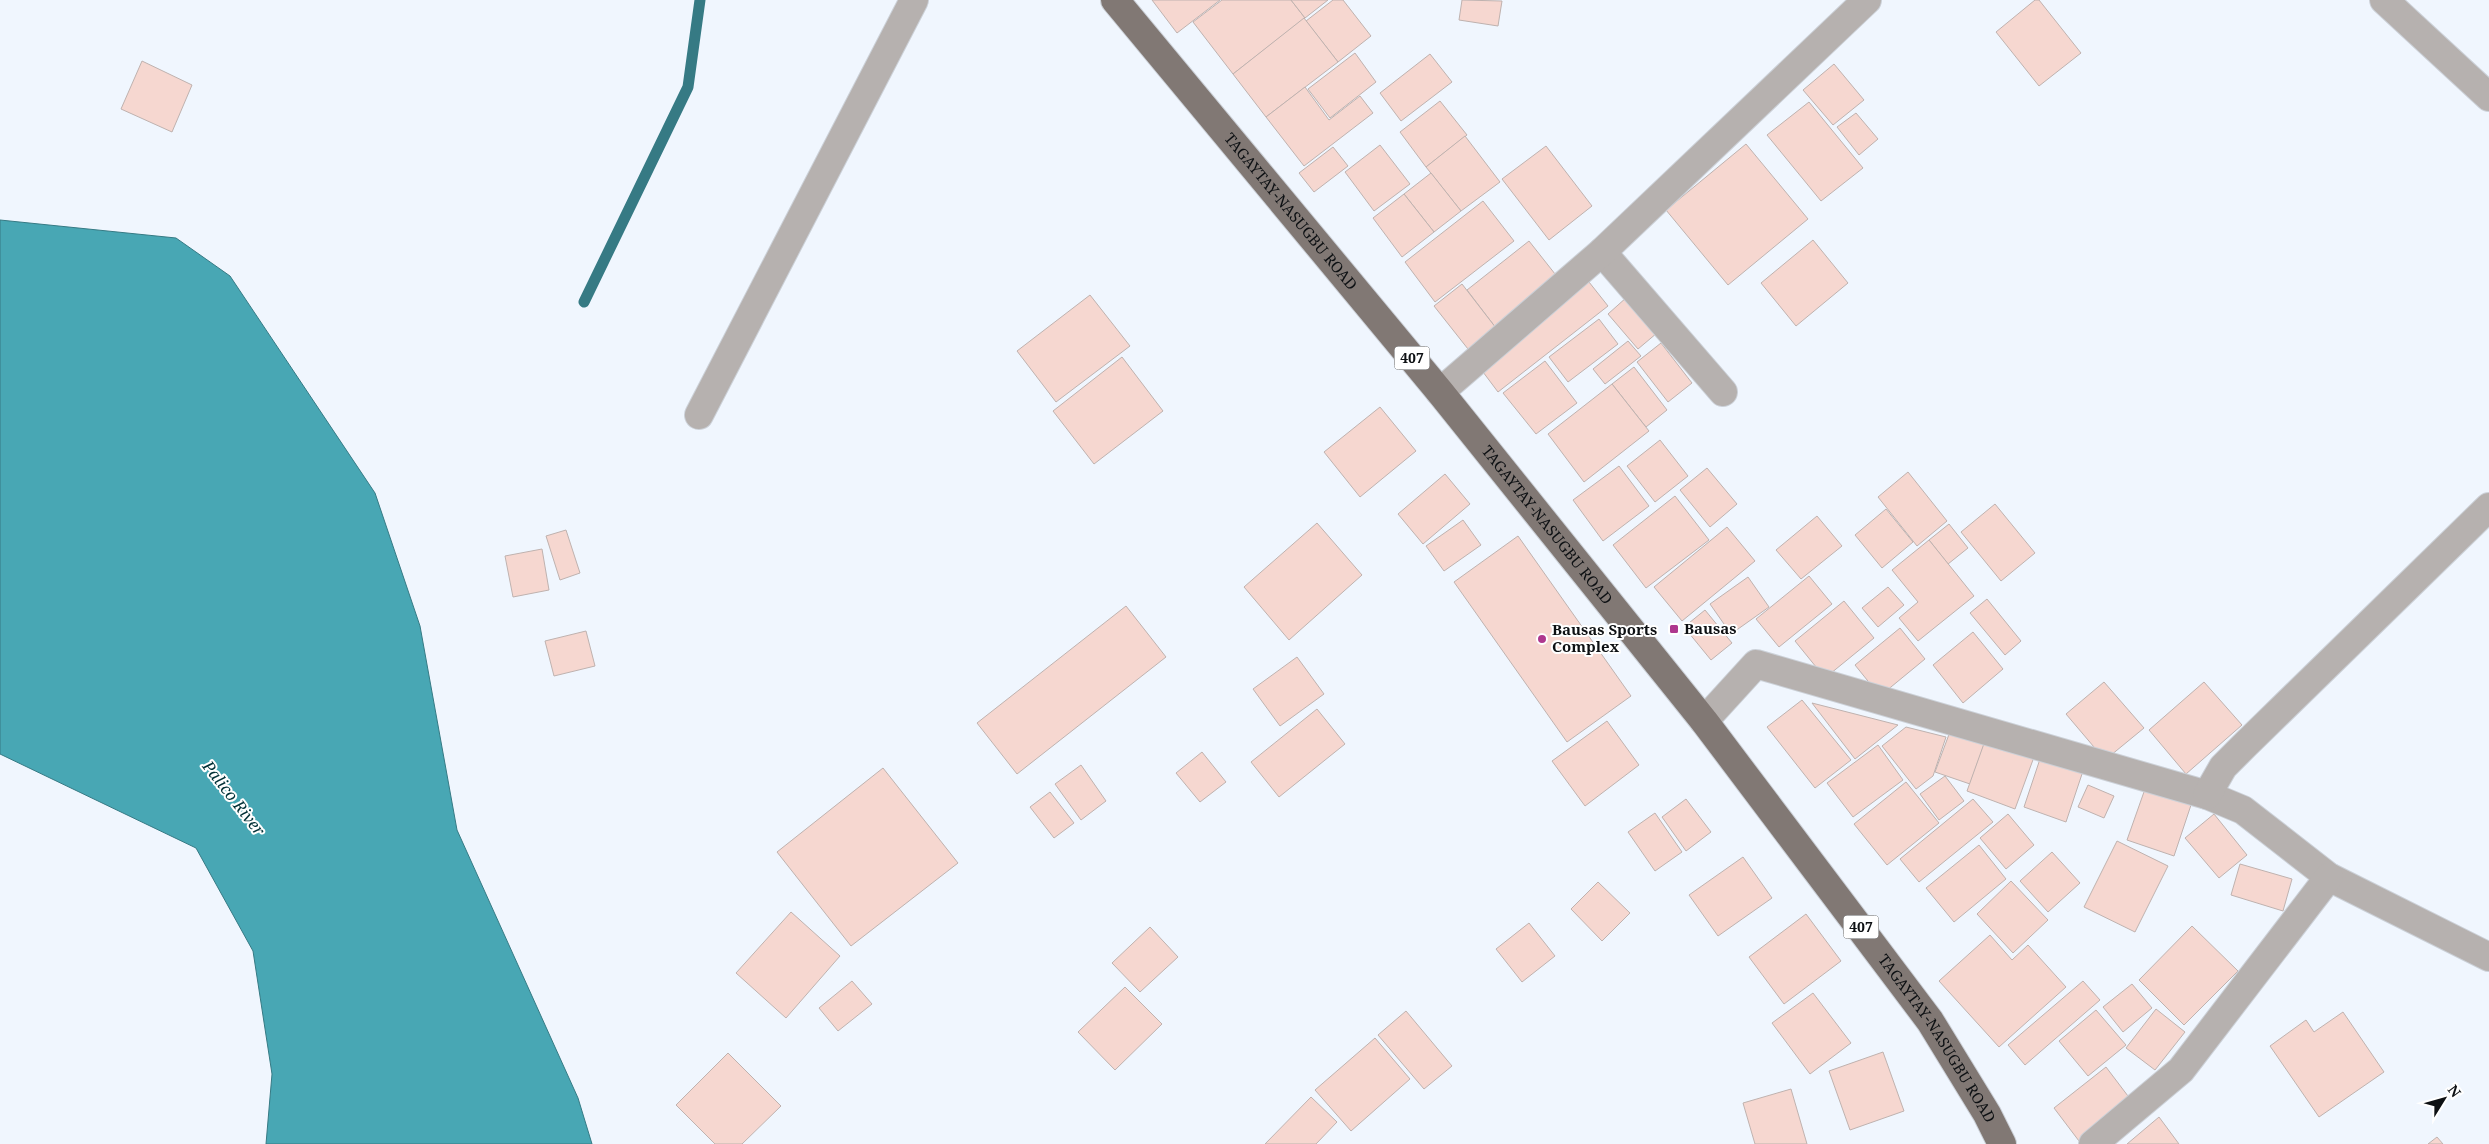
<svg xmlns="http://www.w3.org/2000/svg" width="2489" height="1144" font-family="'Noto Serif',serif">
<rect width="100%" height="100%" fill="#f0f6fe"/>
<!-- water -->
<path fill="#48a7b4" stroke="#367a84" d="M0 220 176 238 230 276 375 493 420 626 457 830 578 1098 592 1144H266L272 1074 253 951 196 848 0 754Z"/>
<g fill="none" stroke-linecap="round" stroke-linejoin="round">
<!-- stream -->
<path stroke="#367a84" stroke-width="11" d="M584 302 688 87 700 0"/>
</g>
<!-- building -->
<g fill="#f6d7d0" stroke="#bfb2af">
<path d="M1152 0H1220L1177 33Z"/>
<path d="M1222 0H1291L1305 18 1233 74 1193 22Z"/>
<path d="M1291 0H1328L1305 18Z"/>
<path d="M1333 0H1343L1371 36 1338 62 1306 21Z"/>
<path d="M1462 0 1502 1 1498 26 1459 20Z"/>
<path d="M2035 0H2039L2081 53 2039 86 1996 32Z"/>
<path d="M1304 18 1338 62 1266 117 1233 74Z"/>
<path d="M1355 53 1376 82 1330 118 1308 89Z"/>
<path d="M1430 54 1452 82 1401 121 1380 93Z"/>
<path d="M142 61 192 85 172 132 121 109Z"/>
<path d="M1834 64 1864 100 1833 125 1803 90Z"/>
<path d="M1305 87 1329 120 1360 96 1373 113 1304 166 1266 117Z"/>
<path d="M1440 101 1467 135 1426 167 1400 132Z"/>
<path d="M1809 102 1863 168 1821 201 1767 135Z"/>
<path d="M1856 113 1878 139 1859 155 1837 127Z"/>
<path d="M1465 136 1500 182 1461 211 1426 167Z"/>
<path d="M1746 144 1808 219 1728 285 1666 210Z"/>
<path d="M1380 145 1410 184 1374 211 1345 172Z"/>
<path d="M1546 146 1592 206 1549 240 1502 179Z"/>
<path d="M1333 147 1348 166 1314 192 1299 173Z"/>
<path d="M1431 173 1461 211 1434 232 1404 194Z"/>
<path d="M1404 194 1434 232 1402 257 1373 218Z"/>
<path d="M1483 201 1514 241 1435 302 1405 262Z"/>
<path d="M1813 240 1848 283 1796 326 1761 283Z"/>
<path d="M1529 241 1559 279 1496 328 1467 290Z"/>
<path d="M1589 282 1608 306 1498 392 1480 368Z"/>
<path d="M1462 284 1496 328 1468 349 1434 306Z"/>
<path d="M1090 295 1130 346 1056 402 1017 351Z"/>
<path d="M1627 297 1657 333 1638 349 1608 314Z"/>
<path d="M1599 319 1618 344 1568 382 1549 357Z"/>
<path d="M1628 341 1641 356 1605 384 1593 369Z"/>
<path d="M1661 343 1692 383 1668 402 1637 362Z"/>
<path d="M1122 357 1163 411 1094 464 1053 411Z"/>
<path d="M1545 361 1577 403 1536 434 1503 393Z"/>
<path d="M1634 367 1667 410 1646 427 1612 384Z"/>
<path d="M1612 384 1649 431 1584 482 1548 434Z"/>
<path d="M1380 407 1416 451 1360 497 1324 452Z"/>
<path d="M1660 440 1688 476 1655 502 1627 466Z"/>
<path d="M1619 466 1649 506 1603 541 1573 500Z"/>
<path d="M1707 468 1737 504 1710 527 1680 490Z"/>
<path d="M1908 472 1947 521 1917 546 1878 497Z"/>
<path d="M1445 474 1470 504 1423 544 1398 514Z"/>
<path d="M1675 496 1709 540 1646 588 1613 545Z"/>
<path d="M1995 504 2035 553 2001 581 1961 532Z"/>
<path d="M1886 509 1913 542 1882 568 1855 535Z"/>
<path d="M1817 516 1842 546 1801 579 1776 550Z"/>
<path d="M1463 520 1481 545 1444 571 1426 546Z"/>
<path d="M1317 523 1362 575 1289 640 1244 587Z"/>
<path d="M1949 524 1968 548 1948 564 1929 540Z"/>
<path d="M1727 527 1755 561 1682 621 1654 587Z"/>
<path d="M566 530 580 573 560 580 546 536Z"/>
<path d="M1518 536 1631 696 1567 742 1454 582Z"/>
<path d="M1929 540 1974 596 1918 641 1899 618 1918 602 1892 570Z"/>
<path d="M542 549 549 590 513 597 505 556Z"/>
<path d="M1809 576 1832 604 1779 647 1756 619Z"/>
<path d="M1748 577 1769 607 1731 634 1710 604Z"/>
<path d="M1888 587 1904 605 1878 627 1862 608Z"/>
<path d="M1987 599 2021 641 2005 655 1970 613Z"/>
<path d="M1844 601 1874 638 1825 678 1795 641Z"/>
<path d="M1126 606 1166 657 1017 774 977 723Z"/>
<path d="M1705 610 1732 643 1711 660 1684 627Z"/>
<path d="M1900 628 1925 659 1880 696 1855 665Z"/>
<path d="M586 631 595 666 554 676 545 641Z"/>
<path d="M1973 632 2003 669 1963 703 1933 665Z"/>
<path d="M1297 657 1324 694 1280 726 1253 689Z"/>
<path d="M2104 682 2144 728 2105 760 2066 714Z"/>
<path d="M2204 682 2242 725 2186 774 2149 730Z"/>
<path d="M1802 700 1851 760 1815 788 1767 727Z"/>
<path d="M1812 703 1898 725 1855 759Z"/>
<path d="M1317 709 1345 744 1279 797 1251 762Z"/>
<path d="M1607 721 1639 765 1585 806 1552 761Z"/>
<path d="M1906 727 1946 737 1933 776 1916 789 1882 746Z"/>
<path d="M1951 729 1985 742 1970 784 1935 772Z"/>
<path d="M1986 738 2034 757 2015 809 1967 791Z"/>
<path d="M1878 745 1903 780 1853 817 1827 783Z"/>
<path d="M1202 752 1226 782 1200 802 1176 773Z"/>
<path d="M2042 753 2084 768 2066 822 2024 807Z"/>
<path d="M1081 765 1106 801 1081 820 1055 784Z"/>
<path d="M883 768 958 863 851 946 777 852Z"/>
<path d="M1945 776 1964 801 1939 820 1920 794Z"/>
<path d="M1906 782 1939 823 1887 865 1854 824Z"/>
<path d="M2088 785 2114 796 2104 818 2078 807Z"/>
<path d="M2145 789 2191 805 2174 856 2127 840Z"/>
<path d="M1050 792 1074 823 1054 838 1030 807Z"/>
<path d="M1686 799 1711 832 1686 851 1662 817Z"/>
<path d="M1973 799 1993 822 1919 882 1900 859Z"/>
<path d="M1655 813 1682 852 1655 871 1628 832Z"/>
<path d="M2008 814 2034 845 2006 869 1980 838Z"/>
<path d="M2214 814 2247 855 2219 878 2185 838Z"/>
<path d="M2117 841 2168 866 2135 932 2084 907Z"/>
<path d="M1979 845 2006 879 1954 922 1926 888Z"/>
<path d="M2052 852 2080 883 2048 912 2020 881Z"/>
<path d="M1743 857 1772 898 1718 936 1689 895Z"/>
<path d="M2240 864 2292 879 2283 911 2231 895Z"/>
<path d="M2011 881 2048 920 2013 953 1977 914Z"/>
<path d="M1598 882 1630 913 1602 941 1571 909Z"/>
<path d="M791 912 840 956 786 1018 736 973Z"/>
<path d="M1806 914 1841 961 1784 1004 1749 957Z"/>
<path d="M1529 923 1555 956 1522 982 1496 949Z"/>
<path d="M2192 926 2238 971 2184 1025 2139 980Z"/>
<path d="M1150 927 1178 957 1140 992 1112 963Z"/>
<path d="M1990 935 2012 960 2028 945 2066 987 1999 1047 1939 981Z"/>
<path d="M852 981 872 1004 838 1031 819 1008Z"/>
<path d="M2083 981 2100 1000 2025 1065 2008 1045Z"/>
<path d="M2132 984 2152 1008 2123 1032 2103 1007Z"/>
<path d="M1125 987 1162 1024 1115 1070 1078 1032Z"/>
<path d="M1813 993 1851 1043 1810 1074 1772 1023Z"/>
<path d="M2156 1009 2185 1032 2155 1070 2126 1048Z"/>
<path d="M2096 1010 2126 1045 2088 1076 2059 1041Z"/>
<path d="M1406 1011 1452 1066 1424 1089 1378 1035Z"/>
<path d="M2343 1012 2384 1072 2319 1117 2270 1046 2306 1020 2314 1032Z"/>
<path d="M1375 1038 1410 1079 1351 1131 1315 1090Z"/>
<path d="M1883 1052 1904 1111 1850 1130 1829 1071Z"/>
<path d="M728 1053 781 1106 742 1144H715L676 1105Z"/>
<path d="M2106 1067 2131 1100 2079 1141 2054 1108Z"/>
<path d="M1791 1089 1807 1144H1755L1743 1103Z"/>
<path d="M1311 1097 1337 1122 1316 1144H1265Z"/>
<path d="M2159 1117 2179 1144H2127Z"/>
<path d="M2437 1137 2443 1144H2428Z"/>
</g>
<g fill="none" stroke-linecap="round" stroke-linejoin="round">
<defs>
<g id="minor">
<path d="M2384 0 2489 97"/>
<path d="M1602 252 1723 392"/>
<path d="M1440 392 1602 252 1867 0"/>
<path d="M699 415 914 0"/>
<path d="M1704 721 1756 664 2207 795 2243 810 2329 877 2489 957"/>
<path d="M2207 795 2223 767 2245 745 2489 507"/>
<path d="M2093 1144 2181 1070 2329 877"/>
</g>
<g id="major">
<path id="s1" d="M1115 0 1440 392 1704 721 1930 1021 1987 1114 2002 1144"/>
</g>
</defs>
<!-- minor casing -->
<use href="#minor" stroke="#ccd1d8" stroke-width="30"/>
<!-- major casing -->
<use href="#major" stroke="#ccd1d8" stroke-width="30"/>
<!-- minor -->
<use href="#minor" stroke="#b6b1af" stroke-width="28"/>
<!-- major -->
<use href="#major" stroke="#817874" stroke-width="28"/>
</g>
<!-- markers -->
<g fill="#ae378e" stroke="#fff" stroke-width="2">
<rect x="1669" y="624" width="10" height="10" rx="2.5"/>
<circle cx="1542" cy="639" r="5"/>
</g>
<g text-anchor="middle" stroke-width="4" stroke-linejoin="round" paint-order="stroke">
<!-- shield labels -->
<g fill="#fff" stroke="#56585a" stroke-width="1">
<rect x="1394.5" y="346.5" width="35" height="23" rx="4"/>
<rect x="1843.5" y="915.5" width="35" height="23" rx="4"/>
</g>
<g font-size="14" font-weight="bold" fill="#0d1013">
<text x="1412" y="363">407</text>
<text x="1861" y="932">407</text>
</g>
<!-- street labels -->
<g font-size="15" fill="#0d1013" stroke="#fff">
<text dy="5" stroke="none"><textPath href="#s1" startOffset="275">TAGAYTAY-NASUGBU ROAD</textPath></text>
<text dy="5" stroke="none"><textPath href="#s1" startOffset="680">TAGAYTAY-NASUGBU ROAD</textPath></text>
<text dy="5" stroke="none"><textPath href="#s1" startOffset="1325">TAGAYTAY-NASUGBU ROAD</textPath></text>
</g>
<!-- poi labels -->
<g font-size="15" font-weight="bold" fill="#0d1013" stroke="#fff" text-anchor="start">
<text x="1684" y="634">Bausas</text>
<text x="1552" y="635">Bausas Sports<tspan x="1552" dy="17">Complex</tspan></text>
</g>
<!-- water labels -->
<g font-size="16" font-style="italic" fill="#013036" stroke="#fff">
<text transform="translate(234 798) rotate(52)" y="6">Palico River</text>
</g>
</g>
<!-- north arrow -->
<g transform="translate(2444 1099) rotate(53)" stroke="#ffffff" stroke-width="4" paint-order="stroke">
<path d="M0-4L9 19L0 12L-9 19Z" fill="#0d1013"/>
<text y="-8" font-size="14" font-weight="bold" text-anchor="middle" fill="#0d1013">N</text>
</g>
</svg>
